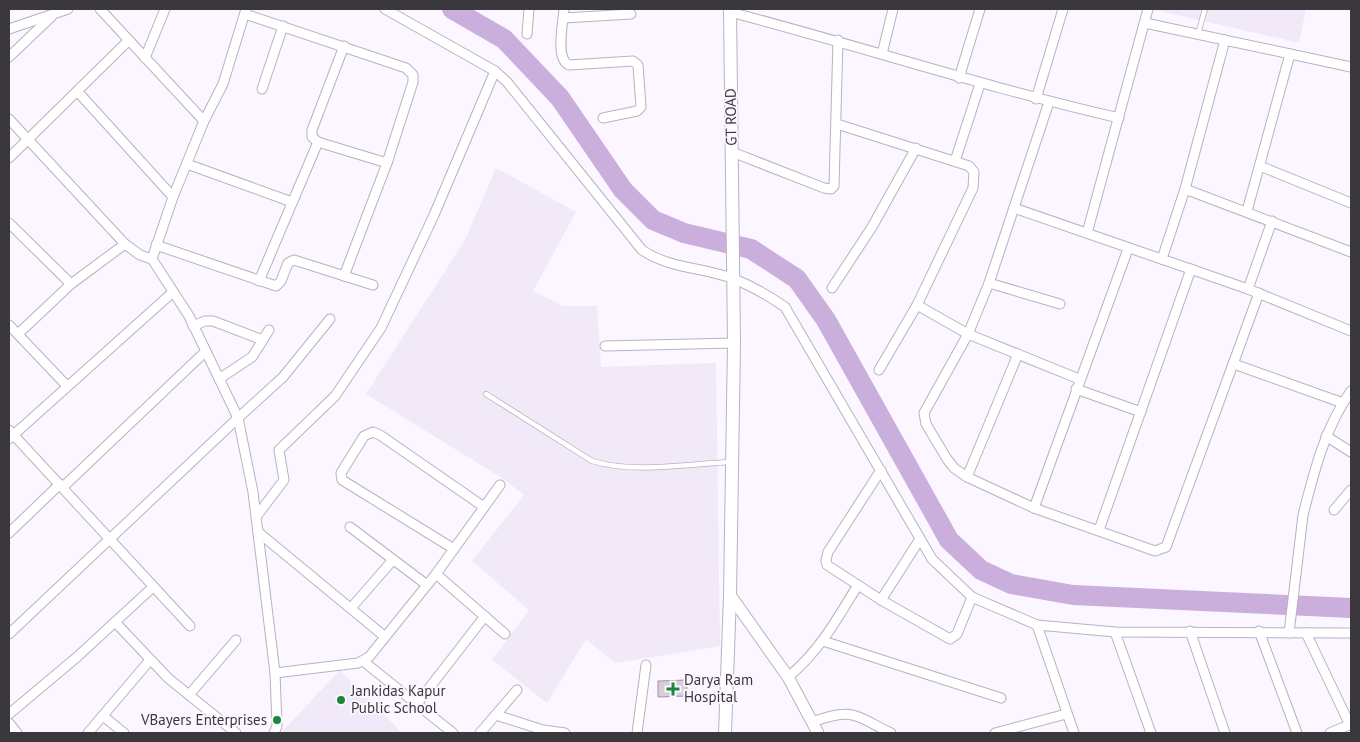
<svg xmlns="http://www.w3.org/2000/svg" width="1360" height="742" font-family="'PT Sans',sans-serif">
<rect width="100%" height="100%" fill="#fbf6ff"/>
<!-- built -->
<g fill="#f1e8f8">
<path d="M1151 9H1306L1299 43Z"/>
<path d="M496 168 576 212 533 291 563 306H597L601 367 716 363 720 646 615 663 586 639 547 703 492 660 529 610 472 561 524 495 502 478 366 394 465 240Z"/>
<path d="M340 670 402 733H281Z"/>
</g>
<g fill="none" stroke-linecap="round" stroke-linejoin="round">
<!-- river -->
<path stroke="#caafdd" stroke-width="20" d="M452 9 504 39 560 98 623 190 653 220 684 233 751 249 797 279 826 320 949 540 981 570 1011 584 1073 595 1351 608"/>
</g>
<!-- building -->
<path fill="#d6cedb" stroke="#9e97a3" d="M687 680V696L658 697V681Z"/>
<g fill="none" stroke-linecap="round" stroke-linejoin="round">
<defs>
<g id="service">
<path d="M1198 34 1205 9"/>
<path d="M486 394 592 461C635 474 686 464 731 462"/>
</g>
<g id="minor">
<path d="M100 9 204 121"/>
<path d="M246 9 223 84 204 121 173 197 152 259 189 316 238 418 253 492 275 673 277 726 274 733"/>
<path d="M385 9 495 71 507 82 642 250C670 269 703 267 734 279 752 286 769 296 785 307L932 559 972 597 1037 625 1115 632 1351 633"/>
<path d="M564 9C563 23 555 59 569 65L633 61 638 65 641 107 637 111 603 118"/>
<path d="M730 12C860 46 988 88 1119 118"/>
<path d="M245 14 406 68 413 75V82L387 163 344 276"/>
<path d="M564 18 631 14"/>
<path d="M1145 23 1351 67"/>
<path d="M9 29 68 9"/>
<path d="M527 34 529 9"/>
<path d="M344 46 312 130V137L318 142 387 163"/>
<path d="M882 54 893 9"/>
<path d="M9 57 52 16"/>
<path d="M145 58 165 9"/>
<path d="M959 78 980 9"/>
<path d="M262 89 283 26"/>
<path d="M78 92 173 197"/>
<path d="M1036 99 1063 9"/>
<path d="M1049 102 989 283 968 334 924 413 926 424 947 459 954 468 967 477 1034 508 1155 551 1166 547 1259 293"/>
<path d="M9 119 125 244 140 255 152 259"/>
<path d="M837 124 969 166 974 172 973 188 917 305 879 370"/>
<path d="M732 152 824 188 831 189 834 186 838 40"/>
<path d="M9 158 128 41"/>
<path d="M955 161 980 84"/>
<path d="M187 164 292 202"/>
<path d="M1260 166 1351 203"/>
<path d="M1185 189 1351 252"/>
<path d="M1014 208 1248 289 1351 331"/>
<path d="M1247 211 1290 54"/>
<path d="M9 223 71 284"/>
<path d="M1087 233 1148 9"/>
<path d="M156 245 276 286 281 281 288 263 294 260 373 285"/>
<path d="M1162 259 1185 189 1225 40"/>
<path d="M259 281 318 142"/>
<path d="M989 283 1060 304"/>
<path d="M832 288 872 227 916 148"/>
<path d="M1248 289 1272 221"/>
<path d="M917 305 968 334 1079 379"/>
<path d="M9 325 67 386"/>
<path d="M193 326 205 321H213L263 340"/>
<path d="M18 334 71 284 125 244"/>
<path d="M605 346 734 343"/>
<path d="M1234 364 1343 403"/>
<path d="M219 379 252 357 269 330"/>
<path d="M1076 389 1141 412"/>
<path d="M9 430 190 626"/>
<path d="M1326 436 1351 452"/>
<path d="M9 439 173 292"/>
<path d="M881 470 828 552 826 560 827 565 881 600 950 639 957 634 972 597"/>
<path d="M967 477 1018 354"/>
<path d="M63 487 206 351"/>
<path d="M1034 508 1128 249"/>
<path d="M1334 510 1351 490"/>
<path d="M256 517 284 480 279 450 335 396 381 328 434 215 495 71"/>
<path d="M350 527 427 585"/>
<path d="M1099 530 1191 269"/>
<path d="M258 532 384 636"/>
<path d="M9 533 60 484"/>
<path d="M454 549 342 480 341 473 364 436 373 432 380 435 484 507"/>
<path d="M436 574 505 634"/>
<path d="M881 600 920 539"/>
<path d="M351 608 392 561"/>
<path d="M115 622 168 678 236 733"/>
<path d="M1037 625 1074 733"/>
<path d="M1190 631 1225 733"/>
<path d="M1259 631 1297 733"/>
<path d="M1115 632 1151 733"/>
<path d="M1289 633 1303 515C1314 472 1325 427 1351 391"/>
<path d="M1306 633 1350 725"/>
<path d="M9 634 238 418 283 377 330 319"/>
<path d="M823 641 1001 698"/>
<path d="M363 661 453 733"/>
<path d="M275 673 358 663 369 657 436 574 500 485"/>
<path d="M788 677C819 652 837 619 858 585"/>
<path d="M189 695 236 640"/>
<path d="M416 705 485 616"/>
<path d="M9 714 77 657 153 587"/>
<path d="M496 715 543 730 565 733"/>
<path d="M103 716 124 733"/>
<path d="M812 722C853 707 854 715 891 733"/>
<path d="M9 723 17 733"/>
<path d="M88 733 150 660"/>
<path d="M480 733 517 690"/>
<path d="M637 733 646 665"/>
<path d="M995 733 1066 714"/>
<path d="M1330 733 1351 724"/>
</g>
<path id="tertiary" d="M730 595 788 677 818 733"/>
<path id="secondary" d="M725 733 730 595 734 343 730 9"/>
</defs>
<!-- service casing -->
<use href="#service" stroke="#bab2bf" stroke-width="6"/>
<!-- minor casing -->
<use href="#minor" stroke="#bab2bf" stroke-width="11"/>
<!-- tertiary casing -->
<use href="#tertiary" stroke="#bab2bf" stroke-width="13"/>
<!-- secondary casing -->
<use href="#secondary" stroke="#bab2bf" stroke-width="14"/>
<!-- service -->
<use href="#service" stroke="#fff" stroke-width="4.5"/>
<!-- minor -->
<use href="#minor" stroke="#fff" stroke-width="9"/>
<!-- tertiary -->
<use href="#tertiary" stroke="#fff" stroke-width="11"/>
<!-- secondary -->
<use href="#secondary" stroke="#fff" stroke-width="12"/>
</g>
<!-- markers -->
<g fill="#1e853a" stroke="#fbf6ff" stroke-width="2">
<path d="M670.5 681.5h5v5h5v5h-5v5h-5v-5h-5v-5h5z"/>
<circle cx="341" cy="700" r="5"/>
<circle cx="277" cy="720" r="5"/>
</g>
<g text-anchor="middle" stroke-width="4" stroke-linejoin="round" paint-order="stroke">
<!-- street labels -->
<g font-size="15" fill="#3b383d" stroke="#fbf6ff">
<text transform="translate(731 117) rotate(-91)" y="5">GT ROAD</text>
</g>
<!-- poi labels -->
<g font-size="15" fill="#3b383d" stroke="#fbf6ff" text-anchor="start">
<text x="684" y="685">Darya Ram<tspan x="684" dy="17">Hospital</tspan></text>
<text x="351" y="696">Jankidas Kapur<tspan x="351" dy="17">Public School</tspan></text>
<text x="267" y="725" text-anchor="end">VBayers Enterprises</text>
</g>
</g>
<!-- border -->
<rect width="1360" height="742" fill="none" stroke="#3b383d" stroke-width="20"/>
</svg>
